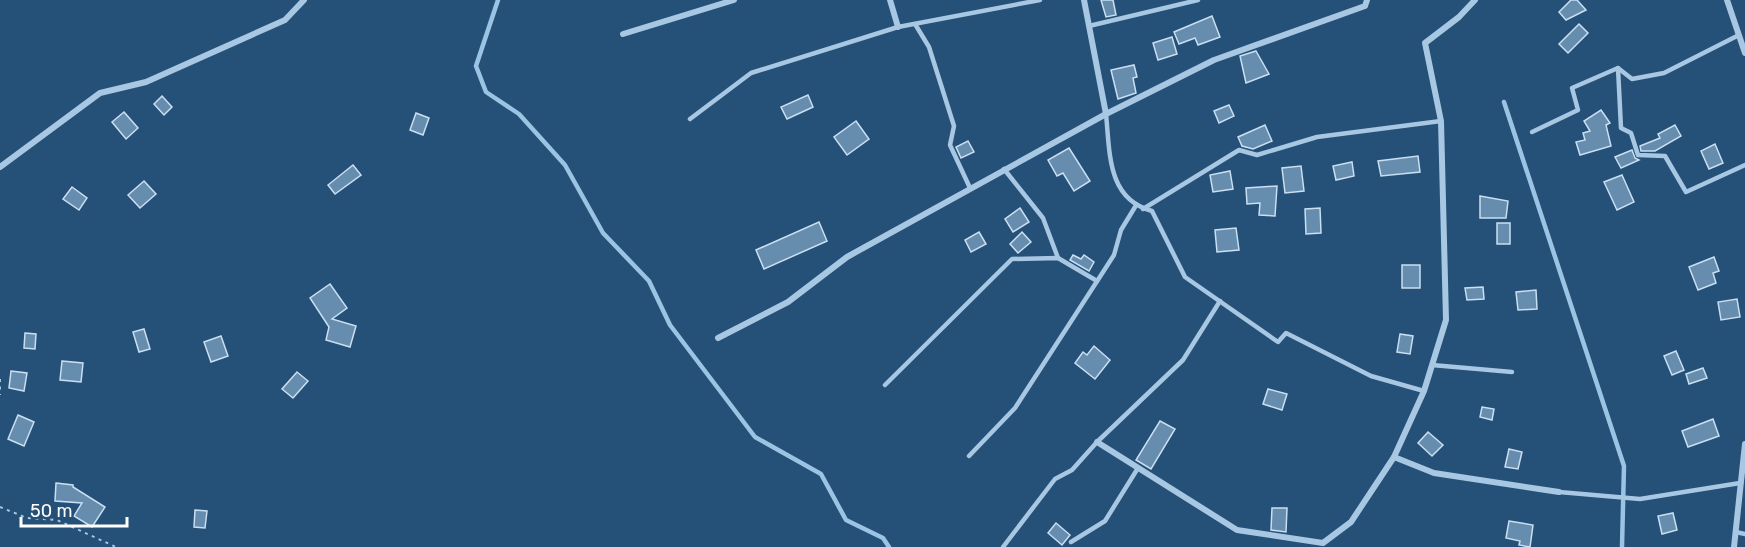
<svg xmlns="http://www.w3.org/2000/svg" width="1745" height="547" font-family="Rubik,sans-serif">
<rect width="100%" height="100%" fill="#255077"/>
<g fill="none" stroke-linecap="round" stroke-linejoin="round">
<!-- stream -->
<g stroke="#9bc3e3" stroke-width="4.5">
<path d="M498 0 476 66 486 92 519 114 565 165 603 233 649 281 670 325 755 437 821 474 846 520 883 538 889 547"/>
<path d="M1504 102 1624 466 1622 547"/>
</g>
</g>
<!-- building -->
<g fill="#668cae" stroke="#c9dff2" stroke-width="1.5">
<path d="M1101 0H1113L1116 15 1106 17Z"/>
<path d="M1571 0H1577L1586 10 1566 20 1559 12Z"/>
<path d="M1212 16 1220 37 1198 45 1195 38 1179 44 1174 32Z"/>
<path d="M1579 24 1588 33 1568 53 1559 44Z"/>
<path d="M1172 37 1177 54 1158 60 1153 43Z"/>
<path d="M1256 51 1269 74 1246 83 1240 56Z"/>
<path d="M1134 65 1137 77 1133 78 1136 93 1118 99 1111 70Z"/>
<path d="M808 95 813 107 787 119 781 107Z"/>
<path d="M162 96 172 107 164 115 154 104Z"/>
<path d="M1229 105 1234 116 1219 123 1214 111Z"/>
<path d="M1601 110 1610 123 1606 125 1611 146 1580 155 1576 142 1585 140 1583 133 1590 131 1584 121Z"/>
<path d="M124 112 138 128 126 139 112 122Z"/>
<path d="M416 113 429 118 423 135 410 130Z"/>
<path d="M856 121 869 139 847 155 834 137Z"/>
<path d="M1265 125 1272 141 1253 149 1242 146 1238 137Z"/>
<path d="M1675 125 1681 136 1655 151H1641L1640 146 1660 138 1658 134Z"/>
<path d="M968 141 974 152 961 158 956 147Z"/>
<path d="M1715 144 1723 163 1709 169 1701 151Z"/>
<path d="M1069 148 1090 181 1074 191 1063 173 1057 176 1048 160Z"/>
<path d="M1632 150 1635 158 1639 160 1621 168 1615 157Z"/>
<path d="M1418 156 1420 172 1381 176 1378 161Z"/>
<path d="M1352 162 1354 176 1336 180 1333 166Z"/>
<path d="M353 165 361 175 335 194 328 185Z"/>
<path d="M1301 166 1304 191 1285 193 1282 168Z"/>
<path d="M1230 171 1233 189 1213 192 1210 175Z"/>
<path d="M1622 175 1634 202 1617 210 1604 182Z"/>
<path d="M144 181 156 194 140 208 128 195Z"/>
<path d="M1277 186 1275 216 1259 215 1260 203 1247 204 1246 188Z"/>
<path d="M72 187 87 198 79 210 63 199Z"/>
<path d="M1480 196 1508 201 1506 218H1480Z"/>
<path d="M1020 208 1029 222 1013 232 1005 219Z"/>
<path d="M1320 208 1321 233 1306 234 1305 209Z"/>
<path d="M819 222 827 241 764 269 756 250Z"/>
<rect x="1497" y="223" width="13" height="21"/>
<path d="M1236 228 1239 250 1217 252 1215 230Z"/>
<path d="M979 232 986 244 971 252 965 240Z"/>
<path d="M1022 232 1031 242 1018 253 1010 244Z"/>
<path d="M1073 255 1081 259 1084 255 1094 262 1089 271 1070 260Z"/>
<path d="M1714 257 1719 271 1713 273 1716 283 1698 290 1689 267Z"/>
<rect x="1402" y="265" width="18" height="23"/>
<path d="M330 284 347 308 332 319 356 326 350 347 326 340 329 327 310 298Z"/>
<path d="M1483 287 1484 299 1467 300 1465 288Z"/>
<path d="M1536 290 1537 309 1518 310 1516 292Z"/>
<path d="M1737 299 1740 317 1721 320 1718 302Z"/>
<path d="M144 329 150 349 139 352 133 332Z"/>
<path d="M25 333 36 334 35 349 24 348Z"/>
<path d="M1400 334 1413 336 1410 354 1397 352Z"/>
<path d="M221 336 228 356 211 362 204 342Z"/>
<path d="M1094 346 1110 360 1095 379 1075 363 1083 352 1087 355Z"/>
<path d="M1676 351 1684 370 1672 375 1664 356Z"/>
<path d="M62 361 83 363 81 382 60 380Z"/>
<path d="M1703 368 1707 378 1689 384 1686 374Z"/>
<path d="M11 371 27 373 24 391 9 388Z"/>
<path d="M297 372 308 381 293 398 282 389Z"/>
<path d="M1268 389 1287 394 1282 410 1263 404Z"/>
<path d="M1482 407 1494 409 1492 420 1480 417Z"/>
<path d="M18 415 34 422 24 446 8 439Z"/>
<path d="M1713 419 1719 436 1688 447 1682 431Z"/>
<path d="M1160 421 1175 429 1151 469 1136 460Z"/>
<path d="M1428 432 1443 445 1432 456 1418 443Z"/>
<path d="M1509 449 1522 452 1518 469 1505 467Z"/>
<path d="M56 483 73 485V487L105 507 92 527 74 516 82 503 55 501Z"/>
<path d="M1272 508H1287L1286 532 1271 530Z"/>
<path d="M195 510 207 511 205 528 194 527Z"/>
<path d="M1673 513 1677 530 1662 534 1658 516Z"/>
<path d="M1509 521 1533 525 1530 547 1519 545 1520 541 1506 538Z"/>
<path d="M1056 523 1070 535 1062 545 1048 533Z"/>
</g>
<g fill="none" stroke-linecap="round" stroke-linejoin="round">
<!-- path -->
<g stroke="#a7c7e3" stroke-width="2" stroke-dasharray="3 4.5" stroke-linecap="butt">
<path d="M0 379V395"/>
<path d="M0 507 27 518 57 520 116 547"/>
</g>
<!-- lane -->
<g stroke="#a7c7e3" stroke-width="4.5">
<path d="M915 24 929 47 954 126 950 145 970 188"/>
<path d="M1089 26 1198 0"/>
<path d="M1618 68 1621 128 1631 133 1638 155 1665 156 1686 192 1745 165"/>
<path d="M1106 114C1110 153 1107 199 1152 211L1185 277 1278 342 1286 333 1371 376 1424 391"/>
<path d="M690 119 751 73 898 27 1040 0"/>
<path d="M1532 132 1578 110 1572 88 1618 68 1632 79 1664 73 1739 35"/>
<path d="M1004 169 1043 218 1058 258"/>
<path d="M1143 209 1239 150 1257 155 1317 137 1441 121"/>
<path d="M1432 365 1512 372"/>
<path d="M885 385 1012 259 1058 258 1097 281"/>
<path d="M969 456 1015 408 1114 255 1121 230 1135 207"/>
<path d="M1559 492 1640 499 1740 483"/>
<path d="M1736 532 1745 534"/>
<path d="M1071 542 1105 521 1138 468"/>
<path d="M1003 547 1055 479 1072 470 1097 442 1183 360 1220 301"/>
</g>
<!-- street -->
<g stroke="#a7c7e3" stroke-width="6">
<path d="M890 0 898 27"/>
<path d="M1084 0 1106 114"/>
<path d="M1727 0 1745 53"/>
<path d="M623 34 734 0"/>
<path d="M0 167 100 93 146 82 285 20 304 0"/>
<path d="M718 338 788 302 847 257 1106 114 1214 60 1365 6 1367 0"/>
<path d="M1097 442 1237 530 1323 543 1351 522 1394 457 1424 391 1446 320 1441 121 1425 43 1459 17 1475 0"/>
<path d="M1394 457 1434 473 1559 492"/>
<path d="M1734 547 1745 444"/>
</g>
</g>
<!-- scale -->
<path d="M21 517v9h106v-9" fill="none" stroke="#ffffff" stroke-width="3"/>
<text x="30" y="517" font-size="18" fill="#ffffff" stroke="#255077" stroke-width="4.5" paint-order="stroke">50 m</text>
</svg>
